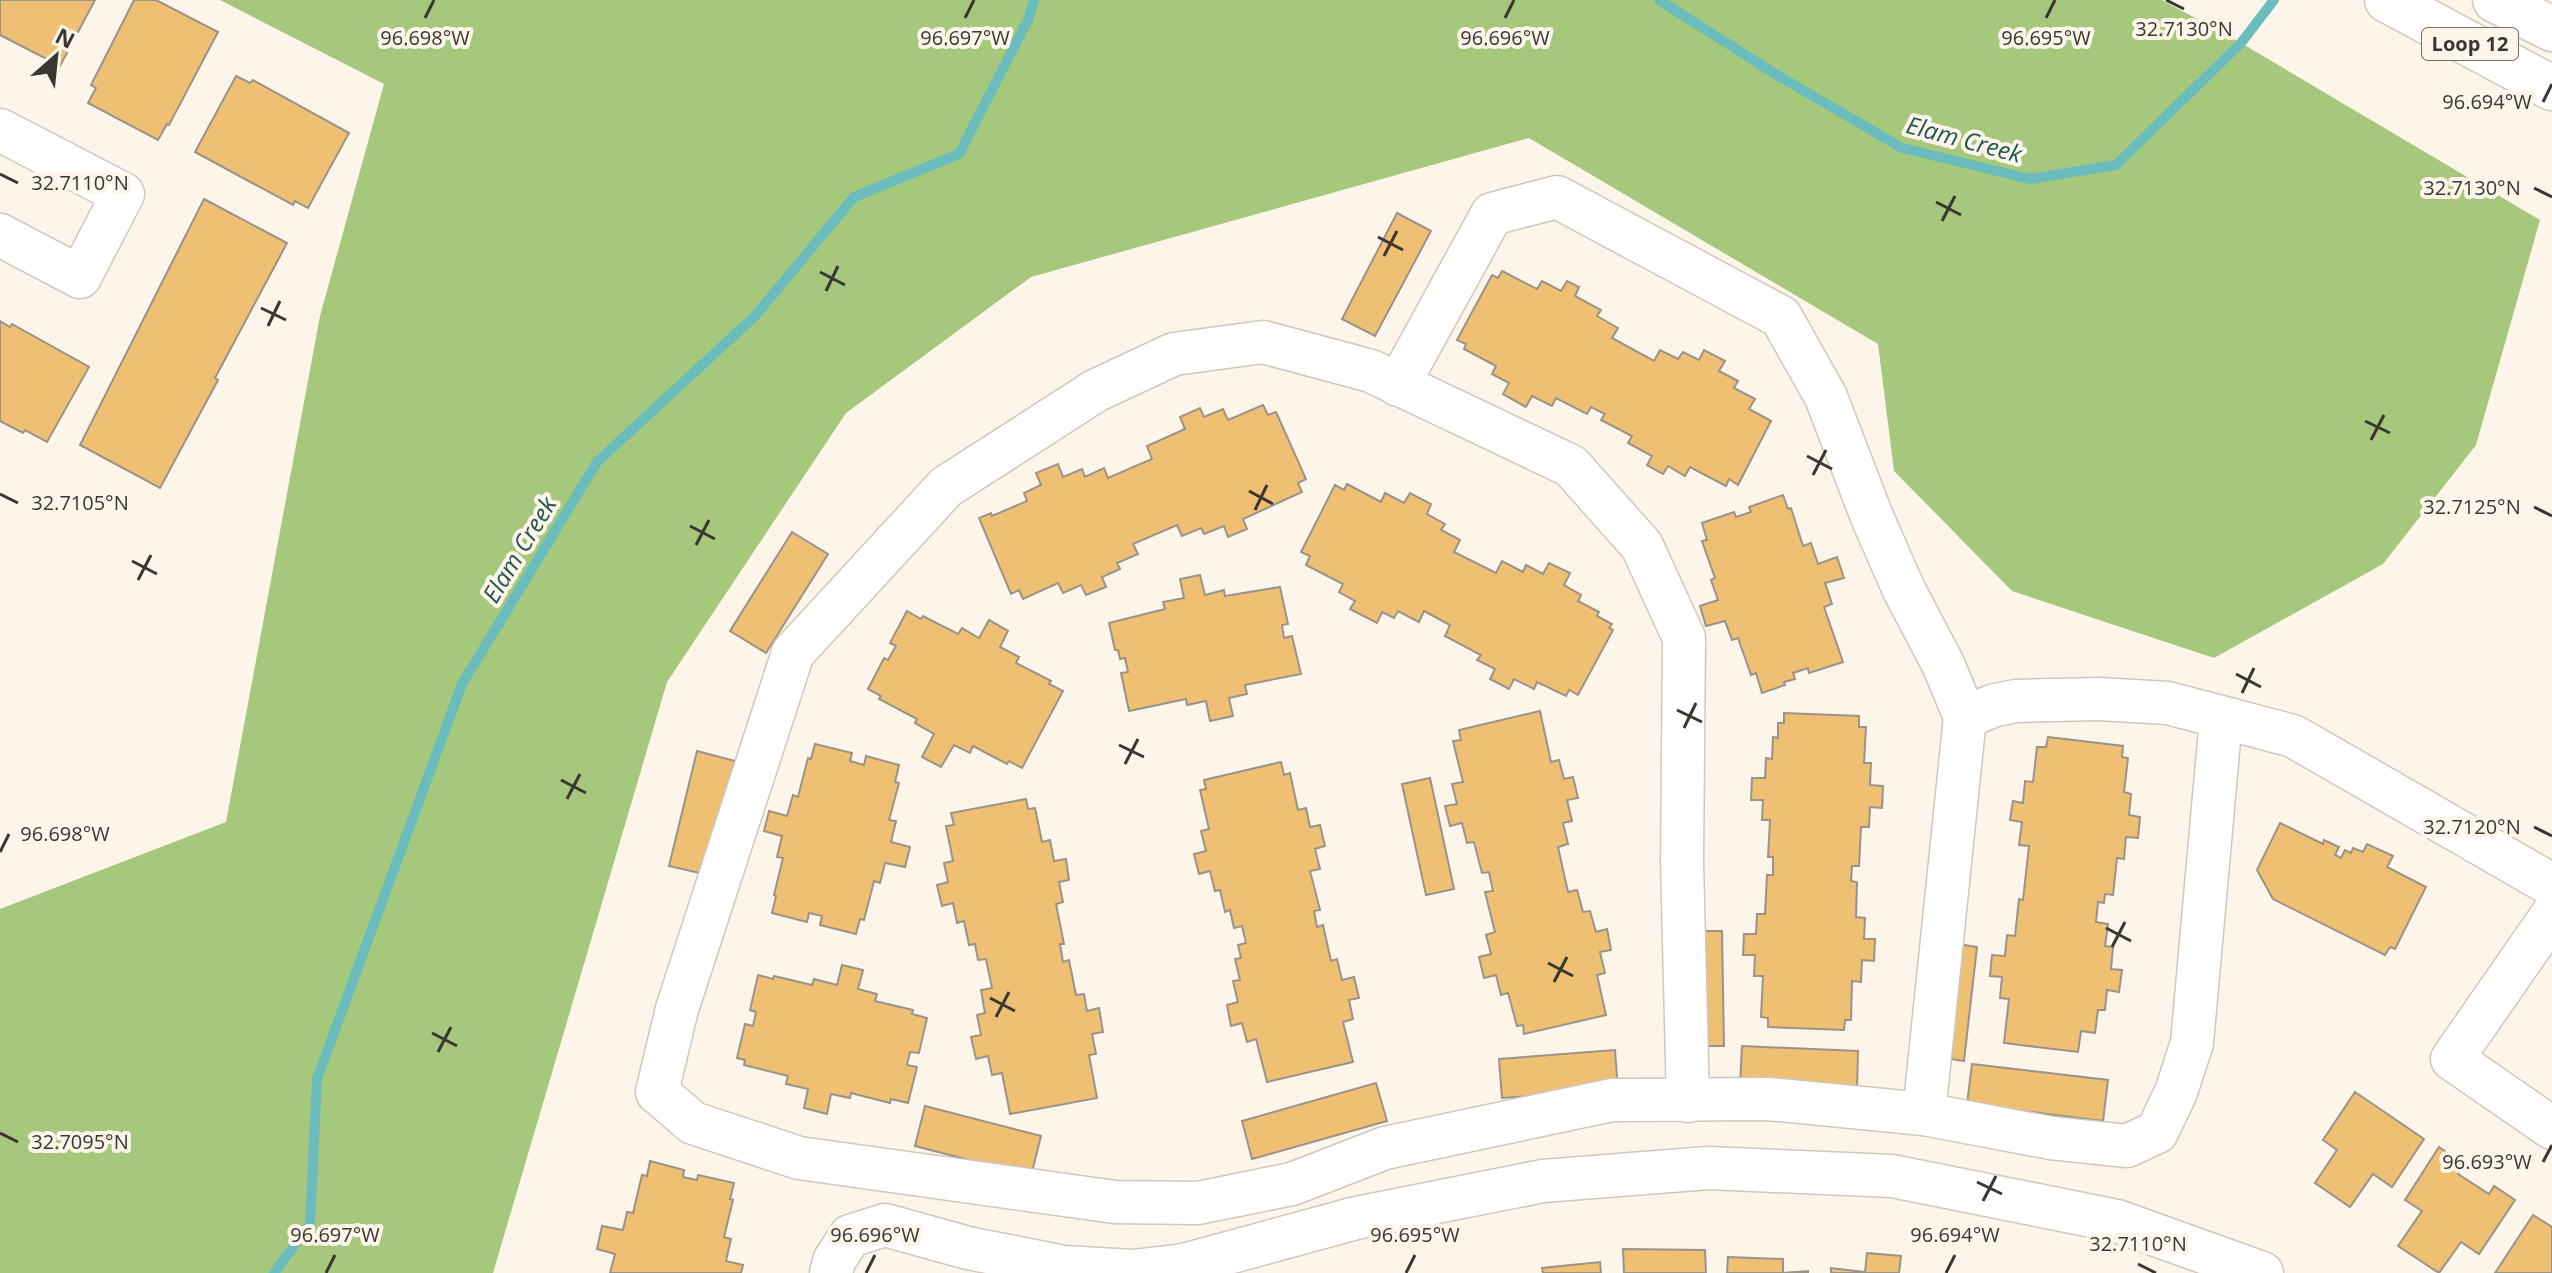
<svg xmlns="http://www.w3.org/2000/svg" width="2552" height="1273" font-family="'Open Sans',sans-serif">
<rect width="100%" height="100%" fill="#fdf5e9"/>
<!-- forest -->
<path fill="#a5c87c" d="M220 0H2162L2241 43 2540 220 2476 445 2383 564 2214 658 2012 591 1894 471 1878 344 1529 138 1031 277 846 413 667 682 493 1273H0V909L226 822 320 316 384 84Z"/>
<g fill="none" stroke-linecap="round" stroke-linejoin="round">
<!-- stream -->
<g stroke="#6abdbc" stroke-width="10">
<path d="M1659 0 1777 75 1902 148 2030 179 2116 165 2241 43 2274 0"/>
<path d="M274 1273 310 1224 317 1079 462 684 597 462 755 316 854 197 959 154 1028 20 1034 0"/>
</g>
</g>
<!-- building -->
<g fill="#efc074" stroke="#9a9388" stroke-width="2">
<path d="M0 0H95L60 66 0 35Z"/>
<path d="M134 0H156L218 32 169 125 167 124 158 140 88 103 96 88 91 85Z"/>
<path d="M236 76 250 83 253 80 349 133 308 208 295 201 293 205 195 152Z"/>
<path d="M204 199 287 243 215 378 218 380 160 488 80 445Z"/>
<path d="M1397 213 1431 231 1375 336 1342 319Z"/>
<path d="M1502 271 1537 289 1542 281 1561 291 1567 281 1579 287 1575 296 1601 310 1597 316 1618 328 1612 338 1654 361 1660 350 1678 359 1683 352 1699 360 1704 350 1725 361 1719 371 1738 381 1734 388 1755 399 1749 409 1771 421 1738 485 1729 479 1726 486 1690 467 1685 476 1668 466 1663 474 1647 465 1652 456 1628 443 1632 436 1601 420 1605 414 1591 407 1587 414 1556 398 1552 406 1532 396 1526 407 1503 394 1509 383 1492 374 1496 366 1464 349 1466 344 1457 340 1492 275 1498 278Z"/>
<path d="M0 321 10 327 12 324 89 367 47 442 25 430 23 433 0 421Z"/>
<path d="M1263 405 1268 415 1276 412 1306 479 1298 483 1302 492 1243 519 1247 529 1228 537 1224 526 1204 534 1201 528 1182 536 1177 525 1133 544 1138 554 1117 563 1120 569 1102 577 1106 587 1086 595 1081 585 1063 593 1058 583 1023 599 1019 590 1011 594 979 518 991 513 992 516 1027 501 1024 493 1041 485 1036 473 1058 464 1063 477 1082 469 1085 477 1104 468 1108 478 1152 459 1147 446 1185 429 1180 417 1200 408 1204 417 1223 409 1228 420Z"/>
<path d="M1347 484 1381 502 1385 493 1404 503 1410 493 1431 504 1427 514 1445 524 1441 530 1460 540 1454 552 1496 573 1502 561 1523 572 1526 565 1543 574 1549 563 1570 573 1564 585 1581 595 1578 601 1599 612 1597 616 1612 624 1609 628 1613 630 1578 695 1569 690 1566 696 1537 682 1534 689 1514 679 1509 689 1490 679 1495 669 1477 660 1481 655 1445 636 1450 625 1424 611 1419 622 1398 611 1394 618 1382 612 1377 623 1350 609 1355 601 1339 592 1343 584 1306 565 1310 556 1301 552 1335 485 1344 490Z"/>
<path d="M1783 495 1788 509 1791 508 1803 546 1811 543 1818 564 1837 557 1844 578 1825 583 1832 604 1824 607 1843 662 1809 673 1808 668 1793 673 1795 679 1784 682 1785 685 1762 693 1756 673 1751 675 1738 638 1732 640 1725 621 1706 626 1700 606 1718 600 1711 580 1715 578 1702 541 1707 540 1702 523 1734 512 1736 517 1751 512 1749 507Z"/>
<path d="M792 532 828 554 766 653 730 631Z"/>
<path d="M1200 575 1205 595 1224 590 1225 596 1280 587 1288 624 1282 625 1284 638 1292 636 1301 674 1245 685 1247 694 1229 698 1233 716 1210 721 1206 701 1187 705 1186 699 1129 711 1121 673 1128 672 1125 658 1120 659 1118 650H1115L1109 623 1165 609 1163 602 1184 598 1180 579Z"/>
<path d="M907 611 921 619 923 616 958 634 962 628 979 638 989 620 1008 631 1000 647 1019 657 1016 663 1051 681 1049 684 1063 691 1022 768 1009 761 1007 764 973 746 970 753 954 745 941 767 922 757 934 734 915 723 917 719 879 699 881 696 868 689 884 658 888 660 896 646 890 643Z"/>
<path d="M1540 711 1551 762 1559 760 1564 779 1573 777 1578 798 1567 800 1572 821 1563 823 1568 844 1558 847 1568 892 1577 890 1583 912 1590 911 1596 932 1607 929 1611 950 1600 952 1605 973 1597 975 1606 1015 1524 1034 1523 1025 1517 1026 1508 993 1501 995 1496 975 1484 978 1479 957 1491 954 1486 935 1495 932 1485 892 1493 891 1489 872 1482 873 1474 842 1467 843 1462 823 1450 826 1445 806 1457 804 1452 784 1463 782 1453 741 1461 740 1459 730Z"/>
<path d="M1784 713 1859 716V727H1866L1864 763H1871L1870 785 1883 786 1882 808 1870 807 1869 827H1861L1859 866H1852L1851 881 1857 882 1856 917 1865 918 1864 939H1875L1874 961 1862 960 1861 982 1852 981 1851 1020H1845L1844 1030 1768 1027V1018L1761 1017 1763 976H1754L1755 955H1743L1744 934H1756L1757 914H1765L1767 875H1773V857H1768L1770 820H1762L1763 800H1751L1752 778H1765L1766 758 1772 759 1773 737 1778 738V723H1784Z"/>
<path d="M2048 737 2123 746 2122 757 2128 758 2124 792 2131 794 2129 815 2140 817 2138 838 2126 837 2124 859 2117 858 2113 895 2105 894 2104 903 2098 902 2096 922 2108 924 2105 946 2113 947 2111 969 2122 970 2119 992 2107 990 2105 1010H2098L2095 1033 2081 1031 2078 1052 2004 1043 2009 999 2000 998 2002 977 1990 976 1992 955 2005 956 2007 935 2015 936 2019 899 2023 900 2029 846 2019 845 2022 822 2010 820 2013 801 2023 803 2025 781 2033 782 2037 747H2046Z"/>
<path d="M815 744 852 753 850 761 864 765 866 756 899 765 895 782 899 783 889 820 896 821 891 842 910 847 905 867 885 863 880 883 874 881 864 920 860 919 856 934 820 925 822 916 809 913 807 922 772 913 776 896 774 895 783 858 777 857 782 836 764 831 769 811 787 816 793 795 798 797 808 758 811 759Z"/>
<path d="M697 751 735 761 704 874 669 866Z"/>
<path d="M1281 762 1284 775 1290 773 1298 810 1306 808 1310 827 1320 825 1325 846 1315 849 1320 869 1310 871 1320 910 1314 911 1317 927 1323 925 1331 961 1337 959 1342 980 1354 977 1359 998 1349 1000 1353 1019 1343 1022 1353 1062 1267 1082 1256 1039 1247 1042 1242 1023 1231 1026 1227 1005 1238 1002 1233 981 1240 980 1235 959 1241 958 1238 945 1246 943 1242 926 1234 928 1230 910 1225 912 1220 890 1215 891 1210 871 1199 874 1194 854 1206 851 1201 831 1209 829 1200 790 1206 789 1204 780Z"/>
<path d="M1430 778 1454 889 1426 895 1402 784Z"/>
<path d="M1026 799 1028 809 1035 808 1042 842 1050 840 1054 861 1066 859 1069 880 1059 882 1063 902 1056 904 1064 944H1060L1063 962 1069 960 1076 995 1084 994 1087 1011 1099 1008 1103 1032 1092 1034 1096 1054 1089 1055 1097 1098 1010 1114 1002 1073 992 1075 988 1056 976 1059 971 1037 981 1035 977 1015 985 1013 981 990 992 988 986 959 978 960 975 944 969 945 964 921 957 923 953 903 942 906 937 885 948 882 944 863 953 861 946 826 954 825 951 813Z"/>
<path d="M2280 823 2323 844 2324 840 2339 847 2335 855 2341 858 2345 850 2351 853 2353 848 2363 852 2367 844 2393 856 2387 867 2426 887 2395 949 2390 947 2385 955 2273 899 2257 870Z"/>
<path d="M1700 931H1722L1724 1046H1701Z"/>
<path d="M1958 944 1977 947 1964 1061 1944 1058Z"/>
<path d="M842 965 863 970 858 989 877 994 875 1001 913 1010 912 1014 927 1018 919 1053 910 1052 907 1065 917 1067 908 1103 891 1099 890 1103 851 1093 850 1098 831 1094 827 1114 804 1108 808 1089 786 1084 788 1076 744 1065 745 1060 737 1058 745 1024 753 1026 756 1012 750 1010 758 975 773 979 774 976 812 985 814 979 837 985Z"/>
<path d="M1742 1046 1858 1051 1857 1090 1740 1085Z"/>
<path d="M1615 1050 1618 1090 1502 1098 1499 1059Z"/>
<path d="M1972 1064 2108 1080 2103 1121 1967 1104Z"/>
<path d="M1376 1083 1387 1121 1252 1159 1242 1121Z"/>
<path d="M2355 1092 2424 1139 2392 1187 2373 1174 2350 1207 2315 1183 2337 1150 2323 1140Z"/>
<path d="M925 1106 1041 1136 1031 1176 915 1146Z"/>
<path d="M2439 1147 2464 1164 2458 1174 2489 1194 2494 1186 2515 1200 2479 1254 2461 1242 2439 1273 2398 1246 2422 1211 2405 1200Z"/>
<path d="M650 1161 684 1170 683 1177 697 1180 698 1175 734 1183 730 1199 733 1200 724 1237 731 1239 726 1261 743 1265 741 1273H610L615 1254 597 1249 602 1226 623 1230 627 1212 633 1213 642 1175 647 1176Z"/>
<path d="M2533 1215 2552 1227V1273H2495Z"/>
<path d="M1623 1249 1705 1250 1706 1273H1624Z"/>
<path d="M1867 1253 1901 1256 1899 1273H1831V1268L1865 1272Z"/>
<path d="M1728 1257 1783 1259V1273L1808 1271V1273H1727Z"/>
<path d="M1600 1262 1601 1273H1543L1542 1268Z"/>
</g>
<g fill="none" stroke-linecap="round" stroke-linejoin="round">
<defs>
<g id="minor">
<path d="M0 130 123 194 80 277 0 235"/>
<path d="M1398 385 1492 214 1557 197 1781 317 1826 397 1872 517 1904 590 1943 664 1965 717 1924 1114"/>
<path d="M1965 717 1995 705 2016 701 2099 699 2168 703 2293 736 2552 885"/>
<path d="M2552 915 2452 1059 2552 1128"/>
<path d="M1688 1101 1682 862 1684 638 1642 546 1571 466 1371 371 1263 342 1174 354 1095 391 946 487 793 653 677 1009 657 1092 693 1123 799 1158 1115 1202 1198 1203 1292 1184 1385 1148 1612 1100 1768 1099 1924 1114 2051 1138 2127 1146 2157 1132 2176 1092 2192 1043 2221 718"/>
<path d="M831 1273 834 1261 850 1236 885 1225 968 1248 1064 1267 1133 1271 1184 1265 1356 1218 1543 1181 1708 1168 1892 1176 2117 1221 2262 1273"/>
</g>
<g id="major">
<path d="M2387 0 2552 88"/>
<path d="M2495 0 2552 29"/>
</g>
</defs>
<!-- minor casing -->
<use href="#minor" stroke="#cfc8bc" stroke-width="45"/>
<!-- major casing -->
<use href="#major" stroke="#cfc8bc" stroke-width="47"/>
<!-- minor -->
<use href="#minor" stroke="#fff" stroke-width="42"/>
<!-- major -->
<use href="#major" stroke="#fff" stroke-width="44"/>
</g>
<!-- ticks -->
<path fill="none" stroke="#3a3732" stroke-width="3" d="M2166 0 2184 9M425 18 434 0M965 18 974 0M1505 18 1514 0M2046 18 2055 0M2543 102 2552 84M0 174 18 183M2534 188 2552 197M1936 202 1961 215M1942 221 1955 196M1378 237 1403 250M1384 256 1397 231M820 272 845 285M826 291 838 266M261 308 286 320M268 326 280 301M2365 421 2390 433M2371 440 2384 415M1807 456 1832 469M1813 475 1826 450M1249 491 1273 504M0 494 18 503M2534 507 2552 516M1255 510 1267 485M690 526 715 539M696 545 709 520M132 561 157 574M138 580 151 555M2236 674 2261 687M2242 693 2254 668M1677 710 1702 722M1684 728 1696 703M1119 745 1144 757M1125 764 1138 739M561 780 586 793M567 799 580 774M2534 827 2552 836M0 852 9 834M2106 928 2131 941M2112 947 2125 922M1548 963 1573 976M1554 982 1567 957M990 998 1015 1011M996 1017 1009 992M432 1033 457 1046M438 1052 451 1027M0 1133 18 1142M2543 1162 2552 1145M1977 1182 2002 1194M1983 1201 1996 1176M2138 1264 2156 1273M326 1273 335 1255M866 1273 875 1255M1406 1273 1415 1255M1946 1273 1955 1255"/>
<g text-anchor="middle" stroke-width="8" stroke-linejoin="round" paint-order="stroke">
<!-- shield labels -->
<rect fill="#fdf5e9" stroke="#747069" stroke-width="2" x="2422" y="28" width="96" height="32" rx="6"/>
<g font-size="20" font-weight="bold" fill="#3a3732">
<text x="2470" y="51">Loop 12</text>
</g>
<!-- water labels -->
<g font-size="24" font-style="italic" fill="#225757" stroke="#fdf5e9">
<text transform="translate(1964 140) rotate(15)" y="8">Elam Creek</text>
<text transform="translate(520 550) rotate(-59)" y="8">Elam Creek</text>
</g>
</g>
<g font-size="20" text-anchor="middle" fill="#3a3732" stroke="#fdf5e9" stroke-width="8" stroke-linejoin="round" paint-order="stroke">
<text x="2184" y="36">32.7130°N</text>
<text x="425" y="45">96.698°W</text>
<text x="965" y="45">96.697°W</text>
<text x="1505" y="45">96.696°W</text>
<text x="2046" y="45">96.695°W</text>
<text x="2487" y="109">96.694°W</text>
<text x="80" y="190">32.7110°N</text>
<text x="2472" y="195">32.7130°N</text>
<text x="80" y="510">32.7105°N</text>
<text x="2472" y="514">32.7125°N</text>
<text x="2472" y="834">32.7120°N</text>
<text x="65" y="841">96.698°W</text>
<text x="80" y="1149">32.7095°N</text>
<text x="2487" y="1169">96.693°W</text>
<text x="335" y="1242">96.697°W</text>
<text x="875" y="1242">96.696°W</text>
<text x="1415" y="1242">96.695°W</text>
<text x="1955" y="1242">96.694°W</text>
<text x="2138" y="1251">32.7110°N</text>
</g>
<!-- north arrow -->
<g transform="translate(56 56) rotate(27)" stroke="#fdf5e9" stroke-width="6" paint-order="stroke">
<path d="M0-6L14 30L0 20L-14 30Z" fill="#3a3732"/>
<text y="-12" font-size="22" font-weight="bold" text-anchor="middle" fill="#3a3732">N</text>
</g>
</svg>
